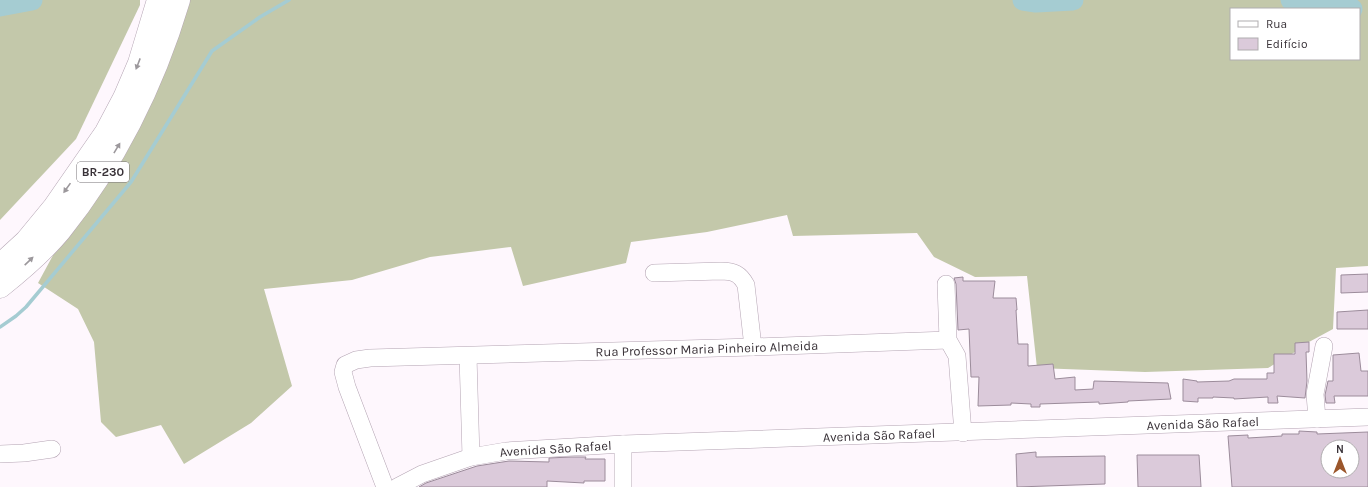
<svg xmlns="http://www.w3.org/2000/svg" width="1368" height="487" font-family="Karla,sans-serif">
<rect width="100%" height="100%" fill="#fef7fd"/>
<!-- forest -->
<g fill="#c3c8aa" fill-rule="evenodd">
<path d="M0 0H140V5L76 139 0 220Z"/>
<path d="M177 0H1368V266L1336 268 1333 329 1309 342 1295 352 1268 368 1145 372 1037 368 1027 276 975 277 934 257 917 233 793 236 787 215 707 232 631 242 626 263 523 286 511 247 430 257 352 280 264 289 292 386 251 423 184 464 161 425 116 437 101 422 94 342 78 309 38 283 58 246ZM1231 9H1359V59H1231Z"/>
</g>
<g fill="none" stroke-linecap="round" stroke-linejoin="round">
<!-- stream -->
<path stroke="#a5ccd2" stroke-width="3.5" d="M0 327 16 316 26 307 131 182 212 51 260 17 289 0"/>
<!-- river -->
<g stroke="#a5ccd2" stroke-width="21">
<path d="M1023 0 1036 2 1073 0"/>
<path d="M1291 0 1328 4 1352 9"/>
<path d="M0 6 32 0"/>
</g>
</g>
<!-- building -->
<g fill="#dbcada" stroke="#9c8c9b" fill-rule="evenodd">
<path d="M1368 274V292L1341 293V275Z"/>
<path d="M963 277V281H995L993 298H1016L1017 310H1016L1018 344H1028V366L1053 364 1055 379 1075 377V390L1093 389 1094 381 1168 383 1171 399 1128 401V402L1099 404V402L1040 404V407H1031V404L1011 403V405L978 406 979 377H971L969 329 958 330 956 284 954 278Z"/>
<path d="M1368 310V329H1337V312Z"/>
<path d="M1309 342V352H1306L1307 381 1305 398 1277 396 1278 403H1268V397L1234 399V398L1213 397V398H1198V402L1183 401V379L1197 381V382L1229 381 1234 379H1267V373H1274V354H1295V343Z"/>
<path d="M1359 353 1361 371H1368V396H1334L1335 403H1326L1325 395 1328 381H1333V355Z"/>
<path d="M1299 431 1317 432V434L1368 432V487H1232L1228 436 1248 435V438L1282 436V434H1299ZM1328 447H1352V471H1328Z"/>
<path d="M1036 452V457L1105 456V484L1017 487 1016 454Z"/>
<path d="M1137 455H1199L1201 487H1138Z"/>
<path d="M571 457H586L585 459H605V481H584V483L547 481V487H419L426 483 477 466 509 461 549 462V458Z"/>
</g>
<g fill="none" stroke-linecap="round" stroke-linejoin="round">
<defs>
<g id="minor">
<path d="M654 273 721 271C734 271 740 274 746 285L753 347"/>
<path d="M946 284 948 340 957 356 963 433"/>
<path d="M468 356 471 457"/>
<path d="M1317 419 1315 394 1324 346"/>
<path d="M0 454 24 453 52 449"/>
<path id="s1" d="M385 487 347 387 343 372 345 365 356 360 370 358 753 347 948 340"/>
<path id="s2" d="M397 487 422 474 471 457 506 451 623 444 1368 417"/>
<path d="M623 487V444"/>
</g>
<g id="highway">
<path d="M0 265 26 241 54 207 106 132 124 98 139 63 158 0"/>
<path d="M0 287C19 272 44 250 60 231 115 162 154 84 179 0"/>
</g>
</defs>
<!-- minor casing -->
<use href="#minor" stroke="#b4a4b3" stroke-width="18"/>
<!-- highway casing -->
<use href="#highway" stroke="#b4a4b3" stroke-width="23"/>
<!-- minor -->
<use href="#minor" stroke="#fff" stroke-width="17"/>
<!-- highway -->
<use href="#highway" stroke="#fff" stroke-width="22"/>
</g>
<!-- one-way arrows -->
<defs><path id="oneway-solid" d="M-6-.8H1V-3.2L6.5 0L1 3.2V.8H-6Z"/></defs>
<g fill="#9c989c">
<use href="#oneway-solid" transform="translate(138 64) rotate(111)"/>
<use href="#oneway-solid" transform="translate(117 148) rotate(-59)"/>
<use href="#oneway-solid" transform="translate(67 188) rotate(125)"/>
<use href="#oneway-solid" transform="translate(29 261) rotate(-44)"/>
</g>
<g text-anchor="middle" stroke-width="3" stroke-linejoin="round" paint-order="stroke">
<!-- shield labels -->
<rect fill="#fff" stroke="#747074" stroke-width="1" x="77" y="162" width="52" height="20" rx="3"/>
<g font-size="12" font-weight="bold" fill="#393238">
<text x="103" y="176">BR-230</text>
</g>
<!-- street labels -->
<g font-size="13" fill="#393238" stroke="#fff">
<text dy="5" stroke="none"><textPath href="#s1" startOffset="493">Rua Professor Maria Pinheiro Almeida</textPath></text>
<text dy="5" stroke="none"><textPath href="#s2" startOffset="813">Avenida São Rafael</textPath></text>
<text dy="5" stroke="none"><textPath href="#s2" startOffset="489">Avenida São Rafael</textPath></text>
<text dy="5" stroke="none"><textPath href="#s2" startOffset="165">Avenida São Rafael</textPath></text>
</g>
</g>
<!-- legend -->
<rect x="1230" y="8" width="130" height="52" fill="#ffffff" stroke="#b0adaf"/>
<rect x="1238" y="21" width="20" height="6" fill="#ffffff" stroke="#b0adaf"/>
<text x="1266" y="28" font-size="12" fill="#393238">Rua</text>
<rect x="1238" y="38" width="20" height="12" fill="#dbcada" stroke="#b0adaf"/>
<text x="1266" y="48" font-size="12" fill="#393238">Edifício</text>
<!-- north arrow -->
<g transform="translate(1340 459)"><circle r="19" fill="#ffffff" stroke="#b0adaf"/>
<path d="M0-3L7 15L0 10L-7 15Z" fill="#9b562b"/>
<text y="-6" font-size="11" font-weight="bold" text-anchor="middle" fill="#393238">N</text>
</g>
</svg>
